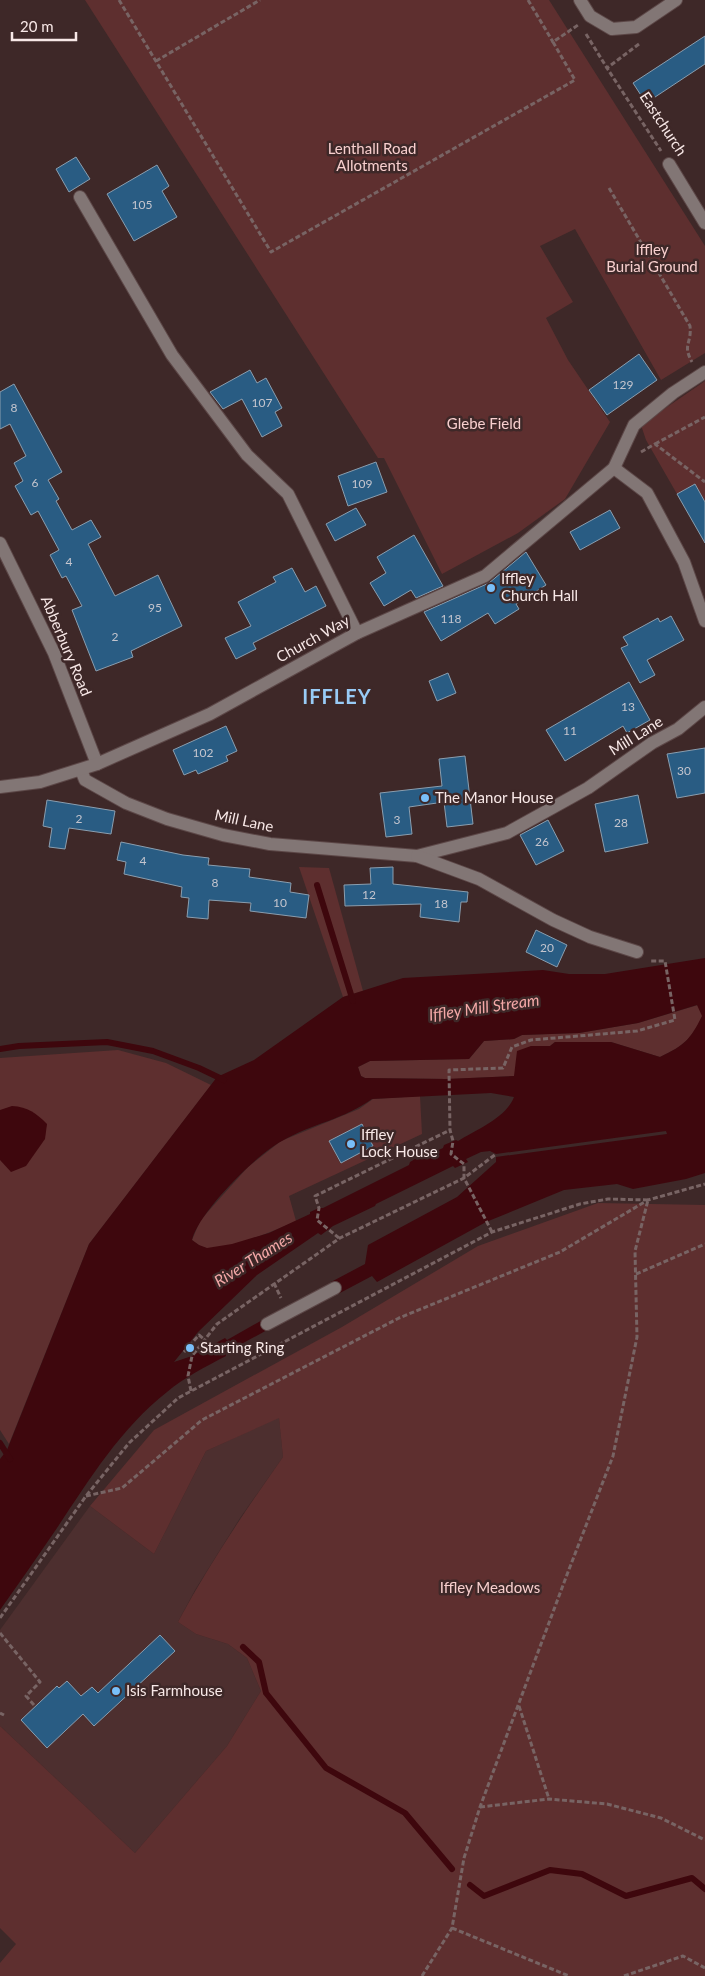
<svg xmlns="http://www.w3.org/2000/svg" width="705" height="1976" font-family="Lato,sans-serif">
<rect width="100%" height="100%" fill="#3e2828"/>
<!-- built -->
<path fill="#4d2f2f" d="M279 1417 283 1457 240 1518 195 1590 178 1622 196 1634 228 1644 247 1658 261 1691 227 1746 135 1853 0 1726V1630L90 1506 154 1554 206 1451Z"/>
<!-- green -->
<g fill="#5e2f2f" fill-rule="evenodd">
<path d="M85 0H549L705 246V353L661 380 575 229 540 246 573 302 546 318 568 360 610 422 565 499 518 533 442 574 384 458H378Z"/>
<path d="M705 381V502L695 484 677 494 646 440 641 425Z"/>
<path d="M299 867 329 868 363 991 343 997Z"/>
<path d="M698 1005 703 1016C690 1040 685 1045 660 1057L611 1042H555L550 1046H531L514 1076 449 1079 365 1078 361 1076 358 1067 370 1061 469 1059 484 1041 514 1039 522 1035 579 1033 638 1023Z"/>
<path d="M118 1050 166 1063 211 1085 89 1244 9 1444 0 1430V1058Z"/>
<path d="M420 1096 422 1134 289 1196 296 1221C276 1230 227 1251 206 1248 200 1247 196 1243 192 1240L200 1221 213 1206 248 1167 281 1141 359 1109 373 1099ZM362 1124 373 1146 340 1163 329 1141Z"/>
<path d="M598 1203 705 1205V1976H0V1963L16 1944 0 1928V1726L135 1853 227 1746 261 1691 247 1658 228 1644 196 1634 178 1622C209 1564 245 1511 283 1457L279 1418 206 1451 154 1554 90 1506 154 1430 342 1327 478 1246Z"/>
</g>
<!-- water -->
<g fill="#3e070d" fill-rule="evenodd">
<path d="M705 958V1173L686 1179 633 1189 617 1184 564 1190 486 1222 377 1282 372 1276 338 1294 331 1282 365 1264 368 1245 457 1197 496 1162V1154L490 1151 481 1152 466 1159 468 1162 455 1168 453 1166 376 1204 375 1206 333 1226 321 1235 318 1233 257 1275 198 1332 174 1362 192 1356 225 1338 227 1340 264 1319 269 1329 225 1353 226 1356C205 1367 185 1377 167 1392 120 1429 89 1480 57 1528 38 1556 19 1583 0 1610V1459L7 1450 89 1244 217 1077 254 1060 343 997 403 978 543 970 569 974H605ZM697 1005 702 1016C690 1040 685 1045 660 1057L611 1042H555L550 1046H531L517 1051 514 1076 446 1079 365 1078 361 1076 358 1067 370 1061 469 1059 484 1041 514 1039 522 1035 579 1033 638 1023ZM491 1093 514 1097C506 1118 476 1130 458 1141L456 1140 444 1145 443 1148 417 1160 415 1159 410 1162 409 1165 323 1208H319L310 1212V1214L269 1233 232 1244 207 1248 199 1245 192 1240C199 1212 257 1154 282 1141 311 1124 345 1119 372 1099Z"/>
<path d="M12 1106C28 1107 36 1113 47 1124L45 1139 26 1166 11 1172 0 1160V1110Z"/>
</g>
<!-- pier -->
<path fill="#3e2828" d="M666 1131 667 1134 496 1157V1154Z"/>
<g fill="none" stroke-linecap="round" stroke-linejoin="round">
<!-- stream -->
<g stroke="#3e070d" stroke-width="6">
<path d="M317 885 353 1001"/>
<path d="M0 1049 19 1046 107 1042 153 1051 199 1068 224 1080"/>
<path d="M0 1443 10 1459"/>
<path d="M243 1647 259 1662 266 1693 326 1768 405 1813 452 1869"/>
<path d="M470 1885 484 1896 550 1870 582 1874 626 1896 692 1878 705 1889"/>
</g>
</g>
<!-- building -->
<g fill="#295c83" stroke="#8a9eaf">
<path d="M705 36V64L646 103 633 83Z"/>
<path d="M76 157 90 179 69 192 56 169Z"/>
<path d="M157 165 169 186 162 191 177 217 134 241 107 194Z"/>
<path d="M639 354 657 380 607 415 589 390Z"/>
<path d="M250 370 257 383 266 378 282 408 275 412 282 426 262 437 242 399 223 409 210 392Z"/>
<path d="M14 384 62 472 48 480 59 499 56 501 72 530 91 520 101 537 88 544 115 596 158 575 182 626 131 651 133 657 96 671 72 610 82 606 66 576 62 578 50 555 59 550 38 511 31 515 15 486 23 481 14 463 26 456 10 424 0 429V392Z"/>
<path d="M376 462 387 492 348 506 338 476Z"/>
<path d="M695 484 705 502V543L677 494Z"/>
<path d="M356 508 366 525 335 541 326 524Z"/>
<path d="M610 510 620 528 580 550 570 532Z"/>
<path d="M414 535 443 586 416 598 411 590 384 606 370 583 386 573 377 557Z"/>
<path d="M526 552 546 585 516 604 519 609 495 624 488 613 441 641 424 612 489 583Z"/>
<path d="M292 568 305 592 316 586 326 606 253 643 256 649 236 659 225 638 251 626 238 602 276 582 273 577Z"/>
<path d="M671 616 684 640 647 660 655 675 640 683 621 648 628 645 623 637 658 618 660 622Z"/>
<path d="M448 673 456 693 437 701 429 681Z"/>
<path d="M629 682 650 720 627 733 623 726 565 761 546 730Z"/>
<path d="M226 726 237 751 226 756 228 761 198 774 196 770 184 775 173 750Z"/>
<path d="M705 748V793L677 798 667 754Z"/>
<path d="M465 756 473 824 447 827 444 802 409 807 412 834 386 837 380 793 442 786 439 759Z"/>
<path d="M638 795 648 843 605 852 595 804Z"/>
<path d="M47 800 115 811 111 834 69 828 65 849 49 847 52 828 43 826Z"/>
<path d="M548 820 564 851 536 865 520 835Z"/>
<path d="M121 842 183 855 209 858 208 865 250 869 249 877 291 883 290 892 309 895 306 918 250 911 251 903 209 900 208 919 187 917 189 898 181 897 182 887 124 874 126 862 117 860Z"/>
<path d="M393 867V884L468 892 467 902H461L459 922 420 917 421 904 345 906 344 885 371 884 370 868Z"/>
<path d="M536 930 567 945 557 967 526 952Z"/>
<path d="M362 1124 373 1146 341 1163 329 1141Z"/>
<path d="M160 1635 175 1651 94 1726 83 1714 47 1748 21 1720 57 1686 59 1688 67 1681 81 1696 92 1687 98 1693Z"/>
</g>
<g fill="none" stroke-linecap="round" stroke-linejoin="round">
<defs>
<g id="minor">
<path d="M580 0 590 16 612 29 636 27 676 0"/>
<path d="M669 164 705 223"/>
<path d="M80 197 172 355 247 455 288 494 357 633"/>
<path d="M614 468 647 493 684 562 705 621"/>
<path d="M0 543 54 653 97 764"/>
<path d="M81 770 85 780 126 803 167 819 223 835 270 844 417 856 507 833 588 788 652 743 678 729 705 707"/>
<path d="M0 787 40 782 97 764 210 714 357 633 485 576 614 468 634 425 673 393 705 372"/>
<path d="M417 856 479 879 553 920 590 937 637 952"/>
<path d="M267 1324 335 1288"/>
</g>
</defs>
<!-- minor casing -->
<use href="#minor" stroke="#5c4747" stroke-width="14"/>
<!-- path -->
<g stroke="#786464" stroke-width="3" stroke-dasharray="5 2.5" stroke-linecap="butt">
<path d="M119 0 271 252 575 80 553 42 578 25"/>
<path d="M528 0 553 42"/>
<path d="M586 34 607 68"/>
<path d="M639 44 607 68 661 151"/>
<path d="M156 61 260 0"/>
<path d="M609 188 690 326C692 344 682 344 692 362"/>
<path d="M655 444 705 417"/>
<path d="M641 452 655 444 705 482"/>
<path d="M492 1232 464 1178V1164L451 1154 453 1141 450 1130 449 1070 503 1068 512 1047 531 1040 637 1031 675 1020 665 961H651"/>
<path d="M339 1238 317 1220 319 1208 315 1196 450 1130"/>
<path d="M636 1274 705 1244"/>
<path d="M274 1283 281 1298"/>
<path d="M184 1352 199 1335 205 1340"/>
<path d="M191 1391 188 1376 192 1356 217 1324 340 1238 464 1178 496 1154"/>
<path d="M86 1496 122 1488 202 1420 399 1318 560 1252 648 1200 705 1184"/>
<path d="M0 1618 86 1496 129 1443 178 1398 492 1232 580 1204 608 1199 648 1200"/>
<path d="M0 1633 40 1682 26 1696 35 1706"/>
<path d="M519 1706 549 1799"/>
<path d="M0 1713 4 1715"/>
<path d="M480 1807 549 1799 607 1804 661 1818 705 1840"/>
<path d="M452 1928 569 1976"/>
<path d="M422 1976 452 1928 464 1858 480 1807 568 1572 613 1456 637 1337 635 1251 648 1200"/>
<path d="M624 1976 683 1956 705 1968"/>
</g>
<!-- minor -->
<use href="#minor" stroke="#827675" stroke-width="12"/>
</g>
<!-- markers -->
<g fill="#79bff8" stroke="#3e2828" stroke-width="2">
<circle cx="491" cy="588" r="5"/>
<circle cx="425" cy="798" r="5"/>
<circle cx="351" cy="1144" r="5"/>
<circle cx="190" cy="1348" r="5"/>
<circle cx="116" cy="1691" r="5"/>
</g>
<g text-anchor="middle" stroke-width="5" stroke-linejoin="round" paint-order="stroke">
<!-- number labels -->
<g font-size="12" fill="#c4c5ce">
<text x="142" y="209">105</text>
<text x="623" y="389">129</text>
<text x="262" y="407">107</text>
<text x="14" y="412">8</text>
<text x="35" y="487">6</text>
<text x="362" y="488">109</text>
<text x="69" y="566">4</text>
<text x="155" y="612">95</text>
<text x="451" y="623">118</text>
<text x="115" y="641">2</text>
<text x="628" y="711">13</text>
<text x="570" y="735">11</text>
<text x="203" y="757">102</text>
<text x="684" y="775">30</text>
<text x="79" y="823">2</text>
<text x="397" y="824">3</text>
<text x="621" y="827">28</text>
<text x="542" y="846">26</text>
<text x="143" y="865">4</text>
<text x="215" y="887">8</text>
<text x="369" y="899">12</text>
<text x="280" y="907">10</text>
<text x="441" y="908">18</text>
<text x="547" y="952">20</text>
</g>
<!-- street labels -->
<g font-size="15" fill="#f8e8e7" stroke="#3e2828">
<text transform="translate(663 124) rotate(57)" y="5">Eastchurch</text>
<text transform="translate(313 639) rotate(-29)" y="5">Church Way</text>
<text transform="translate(66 646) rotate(67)" y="5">Abberbury Road</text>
<text transform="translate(636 736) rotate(-32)" y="5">Mill Lane</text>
<text transform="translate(244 821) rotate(12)" y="5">Mill Lane</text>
</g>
<!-- park labels -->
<g font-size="15" fill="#f8cfce" stroke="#3e2828">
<text x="372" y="154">Lenthall Road<tspan x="372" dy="17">Allotments</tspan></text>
<text x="652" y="255">Iffley<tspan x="652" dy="17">Burial Ground</tspan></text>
<text x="484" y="429">Glebe Field</text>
<text x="490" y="1593">Iffley Meadows</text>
</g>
<!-- poi labels -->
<g font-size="15" fill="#f8e8e7" stroke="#3e2828" text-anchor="start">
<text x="501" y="584">Iffley<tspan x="501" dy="17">Church Hall</tspan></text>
<text x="435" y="803">The Manor House</text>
<text x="361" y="1140">Iffley<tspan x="361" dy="17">Lock House</tspan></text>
<text x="200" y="1353">Starting Ring</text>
<text x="126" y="1696">Isis Farmhouse</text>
</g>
<!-- water labels -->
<g font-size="16" font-style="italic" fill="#f4a8a7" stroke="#3e2828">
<text transform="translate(484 1007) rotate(-8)" y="6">Iffley Mill Stream</text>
<text transform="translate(253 1259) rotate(-32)" y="6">River Thames</text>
</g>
<!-- district labels -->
<g font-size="20" font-weight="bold" letter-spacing="1" fill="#98cbf6" stroke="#3e2828">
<text x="337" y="704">IFFLEY</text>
</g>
</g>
<!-- scale -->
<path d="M12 32v8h64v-8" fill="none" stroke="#f8e8e7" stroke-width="2.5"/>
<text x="20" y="32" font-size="15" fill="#f8e8e7" stroke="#3e2828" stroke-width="4" paint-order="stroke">20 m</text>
</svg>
